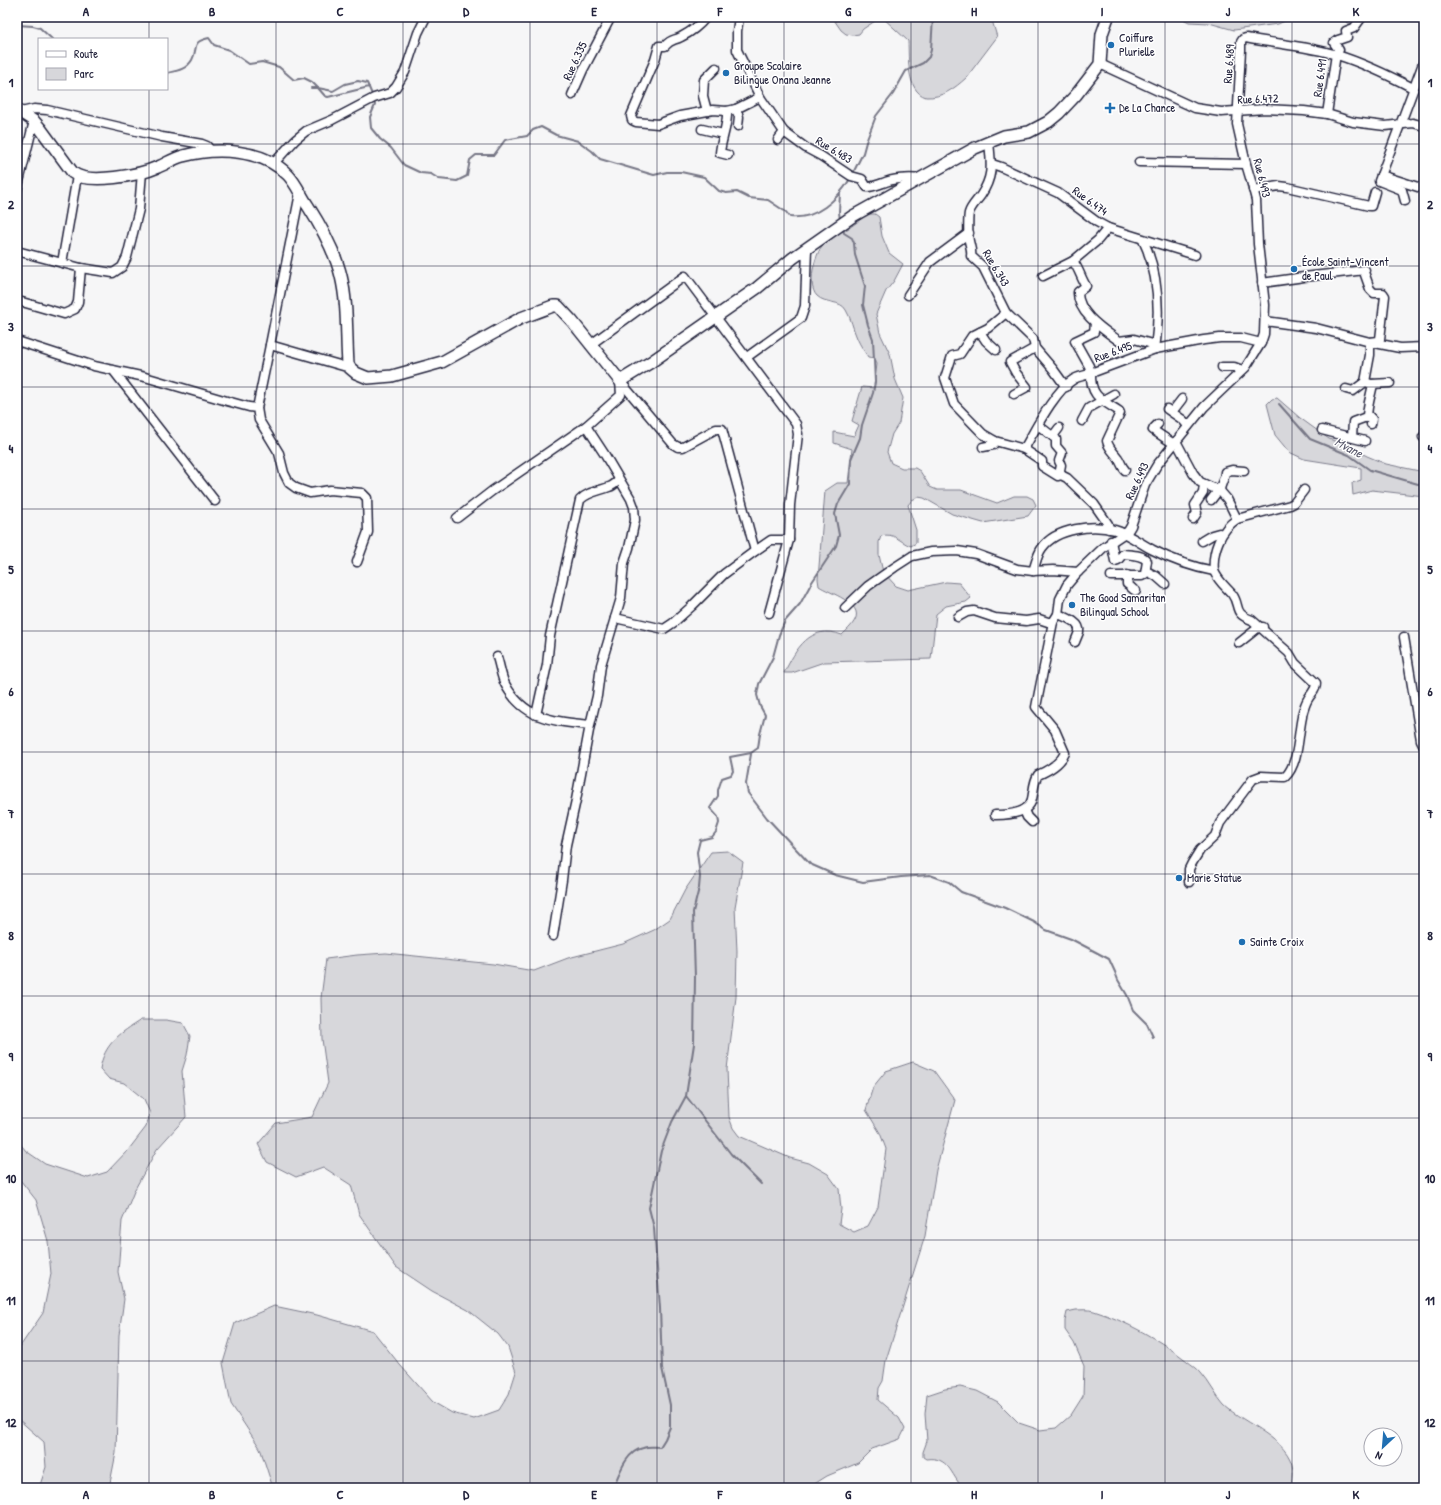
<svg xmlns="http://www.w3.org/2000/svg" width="1441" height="1505" font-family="'Patrick Hand',sans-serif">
<rect width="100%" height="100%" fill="#f6f6f7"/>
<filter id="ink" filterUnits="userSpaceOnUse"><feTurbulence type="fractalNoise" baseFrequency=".025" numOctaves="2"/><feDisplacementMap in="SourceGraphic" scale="8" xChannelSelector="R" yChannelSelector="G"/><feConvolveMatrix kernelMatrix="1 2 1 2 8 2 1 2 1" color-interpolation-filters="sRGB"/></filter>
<g filter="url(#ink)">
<!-- green -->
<g fill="#d7d7db" stroke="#7c7c8b">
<path d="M832 17H881L863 29 859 34 853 35 846 34 841 30Z"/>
<path d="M882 17H991L997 37 966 78C955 88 942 98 926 97 906 91 909 58 908 41Z"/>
<path d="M1179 17H1294L1278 24 1234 30 1209 23 1189 22Z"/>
<path d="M1339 17H1357L1355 22 1350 24Z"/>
<path d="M868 214H875L879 217 882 236 889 253 903 264 894 281 886 291 876 314 880 333 890 354 895 379 903 398 899 423 892 434 887 452 891 463 902 468H915L920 471 930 487 937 490H961L997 503 1014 496H1027L1033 499 1036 505 1028 516 983 523 952 514 924 498 918 497 912 500 908 505 916 530V543L911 546C899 542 895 532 881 536L879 542V555L883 572 896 586 908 590 946 582 959 583 971 598 966 602 946 606 936 614 931 659 824 662 792 673H784C796 649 810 623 842 635 846 631 852 626 855 620 864 603 829 593 819 586L818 579 825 491 837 483H848L852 449 834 443V432L854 436 859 425 852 421 862 387 874 388 877 364 875 358 868 357C864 351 860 345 857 338 853 329 851 318 846 310 841 300 825 304 817 296 805 284 817 246 829 237 834 232 843 232 849 228 855 224 862 218 868 214Z"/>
<path d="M1277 398 1300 418 1329 439 1346 445 1367 456 1386 464 1424 472V496L1372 490 1353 495 1352 483 1361 480V468L1304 459 1289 452 1275 435 1267 404 1272 399Z"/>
<path d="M728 851 743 862 735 907 737 951 736 997 727 1069 729 1117 733 1128 739 1136 790 1158 809 1163 828 1174 839 1189 841 1209 839 1224 854 1232 868 1226 878 1207 886 1149 880 1133 866 1110 873 1087 886 1071 913 1062 934 1071 955 1100 936 1170 925 1236 886 1360 883 1381 879 1388 878 1400 899 1418 905 1429 900 1439 872 1449 858 1463 827 1476 808 1488H273L260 1448 231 1404 223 1363 235 1323 274 1306 317 1315 373 1331 400 1365 433 1402 452 1413 474 1419 499 1410 509 1394 516 1372 508 1347 498 1334 468 1310 432 1291 396 1267 359 1214 351 1185 323 1167 296 1177 267 1162 258 1144 276 1123 312 1117 328 1083 322 1039 321 998 326 959 357 955 386 953 493 964 534 971 568 958 623 944 654 930 670 919 685 890 711 852Z"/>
<path d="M141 1020H166L183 1023 190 1036 187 1055 182 1071 186 1117 157 1149 135 1189 122 1221 118 1272 124 1299 119 1335 116 1453 109 1488H39L46 1467 44 1442 17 1418V1351L43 1313 51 1274 48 1241 36 1200 17 1176V1140L26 1151 45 1164 88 1178 107 1172 129 1149 146 1127 150 1113 144 1099 124 1083 109 1079 100 1069C104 1044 120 1033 141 1020Z"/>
<path d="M1076 1310C1081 1310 1088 1309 1094 1311 1126 1321 1160 1340 1187 1361 1192 1365 1197 1368 1201 1373 1210 1383 1215 1395 1224 1405 1244 1424 1290 1439 1293 1470 1294 1475 1292 1482 1292 1488H963C950 1474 949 1456 926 1459L923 1457V1452L927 1441 925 1414 927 1395 945 1389 960 1387 977 1391 998 1402 1019 1423 1040 1430 1056 1428 1071 1415 1083 1396 1084 1366 1074 1343 1065 1330V1321L1067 1312Z"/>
</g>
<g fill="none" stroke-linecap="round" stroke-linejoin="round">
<!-- stream -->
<g stroke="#767685" stroke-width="2">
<path d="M1189 17H1218"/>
<path d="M17 25 33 26 40 28 52 39"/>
<path d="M167 73C176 71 186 70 192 60 199 48 190 42 209 38L214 45 229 50 249 64 262 62 279 67 294 80 304 78 312 82 318 88 333 91 345 84 358 81 367 83 373 97"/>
<path d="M311 88H318L325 96 328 97 369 87"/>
<path d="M374 101 375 105 370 117 371 128 380 139 391 148 404 165 421 173 431 174 439 179 457 181 467 176 470 160 476 155H494L505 140 527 136 533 130 541 127 556 135 578 141 592 151 600 159 647 173 654 175 667 172H681L704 177 719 191 726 193 737 192 749 198 768 200 786 212 790 217C816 220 837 200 850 179"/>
<path d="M853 173 863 153 866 142 876 116 893 94 906 71 923 63 929 57 931 50 933 17"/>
<path d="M840 220 839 212 840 193"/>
<path d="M1279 404 1310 439 1349 455 1370 470 1418 484H1424"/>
<path d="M751 754 746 784 748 793 767 818 810 864 835 875 863 882 901 877 930 875 949 882 961 892 1005 908 1034 922 1046 930 1071 939 1109 959 1115 972 1118 980 1127 995 1133 1010 1147 1024 1153 1037"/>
<path d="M686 1096 731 1154 761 1184"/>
<path d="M613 1488C619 1474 626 1451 643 1448 648 1446 654 1447 660 1447L665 1439 670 1427V1405L662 1368 660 1308 654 1228 649 1208 661 1151 672 1122 686 1096 694 1044 695 977 693 912 699 888 700 877 697 852 700 840 712 837 716 832 719 823 718 817 710 808 718 796V790L722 778 731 775 733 771 730 757 751 753 758 748 760 734 765 715 760 706 757 695 759 684 773 657 779 635 785 621 800 604 812 582 836 546 839 535 835 514 838 504 850 484 851 459 860 438 862 425 873 393 875 382 873 339 868 325 863 305 865 286 855 255 854 243 852 238 844 233 843 228"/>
</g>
<defs>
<g id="street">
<path d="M706 17C699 26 691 32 681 37 674 41 672 38 665 46H659L655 60 631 116 632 120 636 122 658 124 680 116 713 110 727 111 736 109 760 97"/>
<path d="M739 17 737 31V50L760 97 784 132 806 148 821 156 851 176 862 179 867 187C873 187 877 185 883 183 892 179 909 177 919 179"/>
<path d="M1100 64 1195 108 1221 112 1265 109 1304 111 1327 114 1353 122 1385 126 1413 123 1424 126"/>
<path d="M572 95 583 70 611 17"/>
<path d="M736 109 739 117 738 126"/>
<path d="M707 111 703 96 704 80 716 68"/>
<path d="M727 111C728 126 721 139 720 153L728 155"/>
<path d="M21 112 34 109 47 110 162 137 202 144 207 146 212 152"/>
<path d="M1327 114 1336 54 1339 50 1334 43 1338 40 1347 37 1346 31 1354 28 1362 17"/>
<path d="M702 129 723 134"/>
<path d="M778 140 784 132"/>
<path d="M989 142C991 164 994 175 981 195 977 201 971 206 969 213 968 217 968 237 969 241 970 246 972 250 971 256L983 267 1006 313 1033 339 1035 348 1053 369 1066 387"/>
<path d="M1139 162 1246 164"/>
<path d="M274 163 295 140 306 131 332 120 374 98 390 93 396 87 405 72 418 33 426 17"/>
<path d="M992 164 1001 167 1058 193 1097 222 1108 228 1098 240 1073 261C1079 269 1081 278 1086 286L1078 292C1077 313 1104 330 1119 341L1134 339 1152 344 1155 349"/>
<path d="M1381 175 1424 189"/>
<path d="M17 190 34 121"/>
<path d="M1253 190 1279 186 1287 187 1369 206H1371L1375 192"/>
<path d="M1405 201 1402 190 1379 181 1424 61"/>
<path d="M1108 228 1195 255"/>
<path d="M1143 240C1159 273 1160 313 1155 349"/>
<path d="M17 251 81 268 113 273 122 267 127 257 139 209 142 172"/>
<path d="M62 263 77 176"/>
<path d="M1043 276 1073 261"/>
<path d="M1262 283 1304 277 1365 270 1364 272 1370 289 1374 293H1383L1385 296 1380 339 1378 341 1370 342V355L1365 382"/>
<path d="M908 295 930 262 969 233"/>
<path d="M22 302 64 314 75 309 78 302 81 268"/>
<path d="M1006 313 988 328 972 336 960 354 952 356 945 378 954 404 983 434 995 441 1024 449 1042 461V466L1058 476 1061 475 1067 478 1094 504 1108 524 1109 529"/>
<path d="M1265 321 1316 328 1370 342 1400 348 1424 347"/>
<path d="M980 332 986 341 996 350"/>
<path d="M17 341 94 366 145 377 227 401 249 407 257 408 259 420 279 453 284 473 289 483 296 488 310 493 330 490 362 493 367 498 368 532 357 562"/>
<path d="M270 345 300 193"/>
<path d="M590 345 685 276 796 424 798 434 790 505 789 540 769 613"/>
<path d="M747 357 801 318 805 306 807 248"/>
<path d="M1222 367H1234L1242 370"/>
<path d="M113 370 215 501"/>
<path d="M620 381 673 444 678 447H683L716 429H722L755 551"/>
<path d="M1346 389 1353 391 1365 382 1371 384 1390 383"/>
<path d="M1014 394 1027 387 1016 373 1010 362 1035 348"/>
<path d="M257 408 270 345 350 368"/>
<path d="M1167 409 1183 420 1188 426"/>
<path d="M1172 412 1182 399"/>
<path d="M1367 418C1367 406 1371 395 1373 384"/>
<path d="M1082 421 1089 408 1114 394"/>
<path d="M1158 424 1154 428 1153 430 1174 444"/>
<path d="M1038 425 1056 439V446L1062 453 1059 461 1061 465 1060 470 1061 475"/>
<path d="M1322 430 1365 441"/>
<path d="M1053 436 1059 428"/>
<path d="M1352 437 1353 422 1369 416 1372 419 1371 424"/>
<path d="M1423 437 1424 436"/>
<path d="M983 447 993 445 995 441"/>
<path d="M1024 449C1035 430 1055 390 1074 379 1079 376 1086 376 1091 373L1089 366 1075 341 1094 332 1095 323"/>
<path d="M1125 470C1121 466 1121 462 1118 458 1114 452 1109 449 1107 441L1120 413 1119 411C1102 400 1090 397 1091 373L1155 349 1204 340 1220 338H1241L1261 343"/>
<path d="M1220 491C1220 484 1225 479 1225 472L1232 470 1244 471"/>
<path d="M1211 500 1218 491"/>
<path d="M457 518 492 491 586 426"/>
<path d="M1193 519 1197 513 1195 505 1203 493 1204 484"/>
<path d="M1237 519 1290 505 1294 503 1304 490"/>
<path d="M1202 541 1212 535 1219 533 1221 535"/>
<path d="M1033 571C1036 563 1037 555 1042 548 1056 528 1093 524 1115 530 1129 534 1141 544 1153 550 1172 560 1193 567 1214 571 1212 552 1220 530 1237 519L1227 499 1220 491 1200 482 1193 473 1176 441"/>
<path d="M1146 571 1156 576 1165 584"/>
<path d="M1127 575V584C1131 586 1132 590 1136 591"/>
<path d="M1111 576H1142L1145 574 1147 561C1142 554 1131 555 1123 554L1118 560 1115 561 1111 541"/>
<path d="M845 608 868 586 895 567 912 556 931 552 957 551 976 554 1017 569 1033 571 1053 570 1078 572"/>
<path d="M1058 614C1065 617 1081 622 1079 632 1078 635 1076 639 1075 642"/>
<path d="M958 617 967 612 974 611 995 618 1026 621 1039 619 1048 622H1053"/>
<path d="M615 618 664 629 673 623 692 606 724 574 755 551 771 540H789"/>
<path d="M1404 637 1421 740 1424 746"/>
<path d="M1239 643 1259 627H1263"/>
<path d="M497 657C500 666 501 676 505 684 524 720 554 721 590 725"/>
<path d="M536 715 547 665 550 636 580 500C587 492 599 491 609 487 613 486 616 483 619 480"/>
<path d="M1024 810 1027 817 1032 822"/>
<path d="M995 815C1007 815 1029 814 1032 799 1034 791 1033 783 1038 775 1049 770 1060 764 1065 753L1055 730 1036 707 1053 622 1058 614 1060 599 1067 585 1078 572 1104 547 1128 531 1131 526 1145 485 1157 465 1204 407 1246 367 1261 343 1264 334 1265 305 1258 244 1256 200 1251 181 1246 164 1237 124 1241 50V42L1243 39 1246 38C1276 44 1307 46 1337 55 1363 63 1388 75 1413 88"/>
<path d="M1189 882V869L1192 863 1200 850 1215 836 1220 823 1253 779 1261 776 1285 777C1299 764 1298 734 1302 717 1302 713 1306 702 1308 699 1312 692 1316 691 1316 683L1295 663 1289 653 1252 620C1232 613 1241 606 1232 594 1225 586 1218 581 1214 571"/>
<path d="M553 936 562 880 566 845 576 800 590 725 597 696 601 665 621 598 624 563 629 548 635 520 634 507 631 499 605 455 586 426 621 395 620 381"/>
</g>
<path id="secondary" d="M17 110 34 121 40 128 73 173C89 185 140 175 158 167 166 164 174 158 183 156 217 147 263 149 288 175 296 183 301 196 308 206 322 228 335 251 341 276 348 305 346 335 348 364L350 368 356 373 368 378 392 376 442 362 521 318 553 306H558L572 321 620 381 651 362 757 288 793 258 853 216 975 148 1004 136 1029 132 1048 122 1059 113 1076 95 1100 64 1102 34 1108 17"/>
</defs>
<!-- street casing -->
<use href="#street" stroke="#22223b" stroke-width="11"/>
<!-- secondary casing -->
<use href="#secondary" stroke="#22223b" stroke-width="14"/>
<!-- street -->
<use href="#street" stroke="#fff" stroke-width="8"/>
<!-- secondary -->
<use href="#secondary" stroke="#fff" stroke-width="11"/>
</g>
</g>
<!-- grid -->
<path fill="none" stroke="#22223b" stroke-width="1" stroke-opacity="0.55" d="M149 17V39M276 17V1488M403 17V1488M530 17V1488M657 17V1488M784 17V1488M911 17V1488M1038 17V1488M1165 17V1488M1292 17V1488M149 89V1488M17 144H1424M17 266H1424M17 387H1424M17 509H1424M17 631H1424M17 752H1424M17 874H1424M17 996H1424M17 1118H1424M17 1240H1424M17 1361H1424"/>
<!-- markers -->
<g fill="#1f6fb2" stroke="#fff" stroke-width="1.5">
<circle cx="1111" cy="45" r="4"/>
<circle cx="726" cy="73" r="4"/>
<path d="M1108 102h4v4h4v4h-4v4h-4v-4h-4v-4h4z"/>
<circle cx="1294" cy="269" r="4"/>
<circle cx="1072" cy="605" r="4"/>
<circle cx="1179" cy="878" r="4"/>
<circle cx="1242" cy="942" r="4"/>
</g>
<g text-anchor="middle" stroke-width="3" stroke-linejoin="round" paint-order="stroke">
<!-- poi labels -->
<g font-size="12" fill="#22223b" stroke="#fff" text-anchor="start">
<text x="1119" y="42">Coiffure<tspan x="1119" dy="14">Plurielle</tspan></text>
<text x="734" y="70">Groupe Scolaire<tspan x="734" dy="14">Bilingue Onana Jeanne</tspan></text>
<text x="1119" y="112">De La Chance</text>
<text x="1302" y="266">École Saint-Vincent<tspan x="1302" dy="14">de Paul</tspan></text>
<text x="1080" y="602">The Good Samaritan<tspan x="1080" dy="14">Bilingual School</tspan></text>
<text x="1187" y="882">Marie Statue</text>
<text x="1250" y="946">Sainte Croix</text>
</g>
<!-- street labels -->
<g font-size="12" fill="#22223b" stroke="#fff">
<text transform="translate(575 61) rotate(-65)" y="4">Rue 6.335</text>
<text transform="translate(1229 64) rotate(-86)" y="4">Rue 6.489</text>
<text transform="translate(1320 78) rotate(-82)" y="4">Rue 6.491</text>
<text transform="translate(1258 99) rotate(-2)" y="4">Rue 6.472</text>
<text transform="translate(834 150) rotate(31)" y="4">Rue 6.483</text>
<text transform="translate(1262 178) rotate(76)" y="4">Rue 6.493</text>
<text transform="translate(1090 201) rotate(36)" y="4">Rue 6.474</text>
<text transform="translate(996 268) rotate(59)" y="4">Rue 6.343</text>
<text transform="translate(1113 352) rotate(-20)" y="4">Rue 6.495</text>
<text transform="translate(1137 481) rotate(-65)" y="4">Rue 6.493</text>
</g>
<!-- water labels -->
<g font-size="13" font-style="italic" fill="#5a5a6d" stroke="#fff">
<text transform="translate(1349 447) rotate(28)" y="5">Mvane</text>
</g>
</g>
<!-- margin -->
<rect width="1441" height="1505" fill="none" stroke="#fff" stroke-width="44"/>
<!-- legend -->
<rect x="38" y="38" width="130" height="52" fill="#ffffff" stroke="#a7a7b1"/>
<rect x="46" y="51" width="20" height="6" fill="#ffffff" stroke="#a7a7b1"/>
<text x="74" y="58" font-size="12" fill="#22223b">Route</text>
<rect x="46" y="68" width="20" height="12" fill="#d7d7db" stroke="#a7a7b1"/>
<text x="74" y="78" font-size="12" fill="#22223b">Parc</text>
<!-- north arrow -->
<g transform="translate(1383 1447) rotate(206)"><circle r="19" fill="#ffffff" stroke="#a7a7b1"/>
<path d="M0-3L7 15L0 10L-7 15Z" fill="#1f6fb2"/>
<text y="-6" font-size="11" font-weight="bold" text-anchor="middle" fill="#22223b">N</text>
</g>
<rect x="22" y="22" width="1397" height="1461" fill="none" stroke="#22223b" stroke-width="1.5"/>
<g font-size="13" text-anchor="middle" font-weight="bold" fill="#22223b">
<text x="86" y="16">A</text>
<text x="212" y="16">B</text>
<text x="340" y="16">C</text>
<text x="466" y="16">D</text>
<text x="594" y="16">E</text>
<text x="720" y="16">F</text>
<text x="848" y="16">G</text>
<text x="974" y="16">H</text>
<text x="1102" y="16">I</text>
<text x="1228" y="16">J</text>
<text x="1356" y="16">K</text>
<text x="11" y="87">1</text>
<text x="1430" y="87">1</text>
<text x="11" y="209">2</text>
<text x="1430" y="209">2</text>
<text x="11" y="331">3</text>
<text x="1430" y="331">3</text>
<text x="11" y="453">4</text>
<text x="1430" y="453">4</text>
<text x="11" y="574">5</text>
<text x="1430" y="574">5</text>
<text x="11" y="696">6</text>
<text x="1430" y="696">6</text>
<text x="11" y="818">7</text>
<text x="1430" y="818">7</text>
<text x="11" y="940">8</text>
<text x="1430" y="940">8</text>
<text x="11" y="1061">9</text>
<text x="1430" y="1061">9</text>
<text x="11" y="1183">10</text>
<text x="1430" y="1183">10</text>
<text x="11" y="1305">11</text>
<text x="1430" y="1305">11</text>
<text x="11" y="1427">12</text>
<text x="1430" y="1427">12</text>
<text x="86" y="1499">A</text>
<text x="212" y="1499">B</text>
<text x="340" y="1499">C</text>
<text x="466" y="1499">D</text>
<text x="594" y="1499">E</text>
<text x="720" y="1499">F</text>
<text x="848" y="1499">G</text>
<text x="974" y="1499">H</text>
<text x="1102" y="1499">I</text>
<text x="1228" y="1499">J</text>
<text x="1356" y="1499">K</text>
</g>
</svg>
